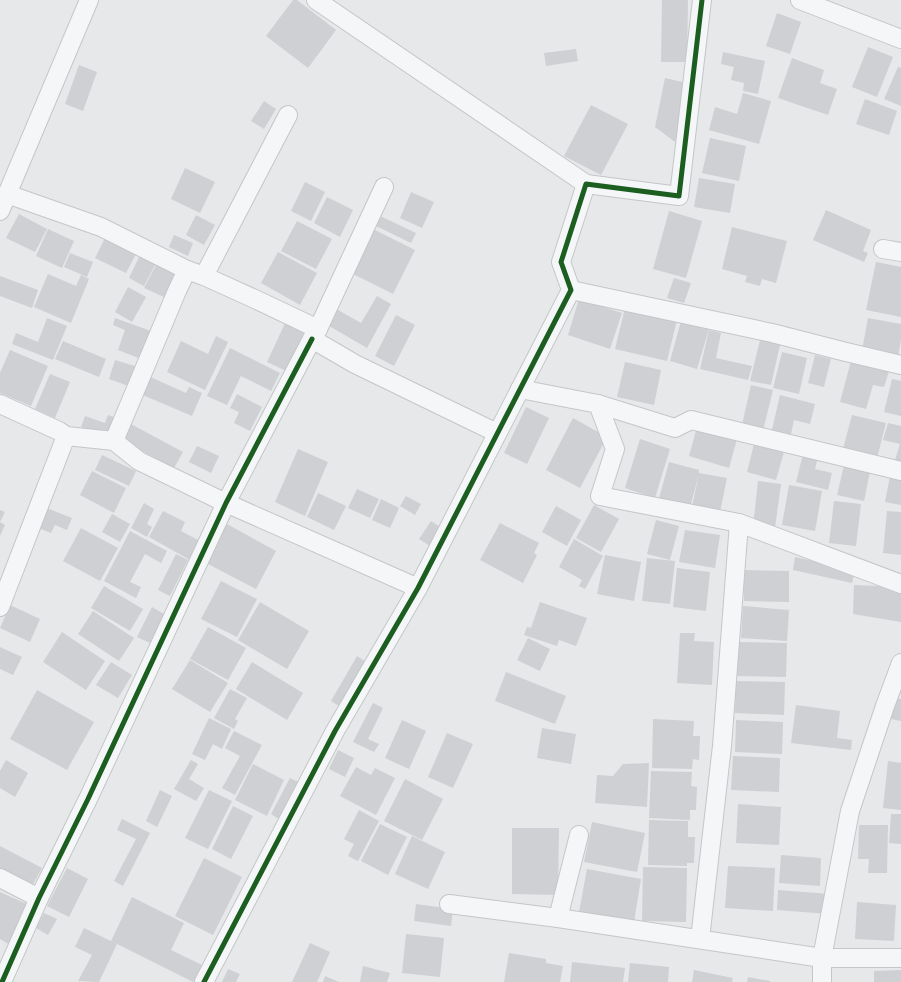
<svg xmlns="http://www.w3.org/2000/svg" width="901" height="982" font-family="Quicksand,sans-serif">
<rect width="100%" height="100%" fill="#e6e8ea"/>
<!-- building -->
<g fill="#ced0d3">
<path d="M293 0H297L336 30 308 68 266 36Z"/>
<path d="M662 0H688L687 62H661Z"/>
<path d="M777 13 801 22 790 54 766 46Z"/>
<path d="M868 47 893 57 877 97 852 87Z"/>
<path d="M576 49 578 61 546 66 544 53Z"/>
<path d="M723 52 765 61 758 94 743 91 744 83 731 80 734 67 721 64Z"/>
<path d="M792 58 824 70 820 83 837 89 828 115 778 98Z"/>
<path d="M79 65 97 72 83 111 65 104Z"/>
<path d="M898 67 901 68V106L884 99Z"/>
<path d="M665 78 687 83 675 142 655 127Z"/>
<path d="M743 93 771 101 759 144 709 130 715 107 737 114Z"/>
<path d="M865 99 897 111 889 135 856 124Z"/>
<path d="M264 101 276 109 264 129 251 121Z"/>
<path d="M591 105 628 124 601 175 564 156Z"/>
<path d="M710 138 746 146 739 181 702 173Z"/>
<path d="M185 168 215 182 200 213 171 199Z"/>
<path d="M699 178 735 184 730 213 694 207Z"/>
<path d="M305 182 325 192 311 221 291 211Z"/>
<path d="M411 192 434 202 422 228 400 218Z"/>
<path d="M327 197 353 210 340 237 314 223Z"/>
<path d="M826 210 871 230 863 251 868 253 864 262 813 240Z"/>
<path d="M669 211 702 221 686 278 653 269Z"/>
<path d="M19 214 47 229 35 252 6 238Z"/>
<path d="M196 215 215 225 204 245 186 235Z"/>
<path d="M378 215 416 233 411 243 374 225Z"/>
<path d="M297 221 332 239 316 269 281 251Z"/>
<path d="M732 227 787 241 776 283 762 279 760 286 745 282 747 276 722 269Z"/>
<path d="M48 229 74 241 62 268 36 256Z"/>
<path d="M373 229 415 250 393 294 351 273Z"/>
<path d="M174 235 193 243 188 256 169 247Z"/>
<path d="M106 236 137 252 126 273 95 258Z"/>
<path d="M142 251 158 259 144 286 129 278Z"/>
<path d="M278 252 317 273 300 305 261 283Z"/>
<path d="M70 253 93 262 87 277 64 267Z"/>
<path d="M158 261 177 270 164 297 144 288Z"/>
<path d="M876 262 901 267V317L866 310Z"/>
<path d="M48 274 76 286 81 275 89 279 71 323 34 307Z"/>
<path d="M0 276 38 290 32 308 0 296Z"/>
<path d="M674 278 691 283 684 303 667 298Z"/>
<path d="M128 287 146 297 132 322 115 312Z"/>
<path d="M377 296 391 304 367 348 324 323 333 307 361 323Z"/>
<path d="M579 299 622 313 610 349 568 335Z"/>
<path d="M625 308 677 320 667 361 615 349Z"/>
<path d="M396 315 415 325 394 366 375 356Z"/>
<path d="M47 318 67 326 53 360 12 344 16 333 38 342Z"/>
<path d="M115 318 151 331 141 359 118 350 125 330 113 325Z"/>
<path d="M868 318 901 324V339L898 357 862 350Z"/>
<path d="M287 319 306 328 286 371 267 362Z"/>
<path d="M681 321 709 329 697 369 670 361Z"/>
<path d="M709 330 721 333 716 358 752 366 748 380 700 369Z"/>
<path d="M216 336 228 342 205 390 167 372 181 341 208 354Z"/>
<path d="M761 336 781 341 771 385 750 381Z"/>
<path d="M63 341 106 359 99 377 55 359Z"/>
<path d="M230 348 280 373 271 391 241 376 227 405 207 396Z"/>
<path d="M10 350 48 366 31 406 0 393V373Z"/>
<path d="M782 352 807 358 799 394 773 388Z"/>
<path d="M815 355 831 359 824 387 808 383Z"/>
<path d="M115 360 138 367 131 387 109 379Z"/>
<path d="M851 361 889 371 884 387 873 385 866 409 840 402Z"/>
<path d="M625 362 661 370 654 405 617 397Z"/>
<path d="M50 374 70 382 55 418 35 409Z"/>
<path d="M146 375 186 393 189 387 202 393 192 416 138 393Z"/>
<path d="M892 379 901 381V416L884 412Z"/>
<path d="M751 385 773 390 763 431 742 425Z"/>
<path d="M237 394 262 407 250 431 234 423 239 412 230 408Z"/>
<path d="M780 395 815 404 810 424 794 420 790 439 771 434Z"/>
<path d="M526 407 549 418 527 464 504 453Z"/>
<path d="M108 415 120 419 113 438 81 427 85 416 105 423Z"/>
<path d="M852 415 886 423 877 458 843 449Z"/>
<path d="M573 418 607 437 580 488 546 470Z"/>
<path d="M129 423 183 452 174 468 120 439Z"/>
<path d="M888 423 901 426V465L894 463 900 444 883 440Z"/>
<path d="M697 427 737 439 729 468 689 456Z"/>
<path d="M640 439 670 449 655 498 625 488Z"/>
<path d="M754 444 784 452 776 480 747 472Z"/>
<path d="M197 446 219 456 211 473 189 462Z"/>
<path d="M298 449 328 462 305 516 275 502Z"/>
<path d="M804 450 819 453 815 469 832 473 828 490 796 482Z"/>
<path d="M102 455 136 471 129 486 95 470Z"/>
<path d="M845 461 871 467 864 501 837 495Z"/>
<path d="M669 462 699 470V473L727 478 719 517 691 511 699 474 689 511 658 502Z"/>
<path d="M92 471 126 488 114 513 80 495Z"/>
<path d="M890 476 901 478V505L885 502Z"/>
<path d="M758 481 781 484 775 528 753 526Z"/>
<path d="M789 485 822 491 815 531 782 525Z"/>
<path d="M357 489 379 499 370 518 348 508Z"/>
<path d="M318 493 346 506 334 530 307 517Z"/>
<path d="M406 496 421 504 415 515 400 506Z"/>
<path d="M381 499 399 508 390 528 372 520Z"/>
<path d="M834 501 861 504 856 546 829 543Z"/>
<path d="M144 503 154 509 147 524 152 527 147 537 131 528Z"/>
<path d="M594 505 619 519 601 552 576 538Z"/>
<path d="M556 506 581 520 567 546 542 532Z"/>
<path d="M44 507 72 518 67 530 55 525 51 533 36 527Z"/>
<path d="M0 510 5 512 0 522Z"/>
<path d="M163 511 185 522 181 531 200 541 190 560 149 537Z"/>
<path d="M887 511 901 512V555L883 553Z"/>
<path d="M112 514 130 524 120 542 102 532Z"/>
<path d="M656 520 679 526 670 560 647 554Z"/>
<path d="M431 521 442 528 430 546 419 539Z"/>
<path d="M0 522 5 525 0 536Z"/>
<path d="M500 523 539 543 534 553 537 555 523 583 480 560Z"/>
<path d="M227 524 276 551 256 589 206 563Z"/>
<path d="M81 528 118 548 100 581 63 561Z"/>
<path d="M685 530 720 535 715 568 679 562Z"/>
<path d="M130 531 167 551 161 563 145 554 130 582 141 587 136 598 104 581Z"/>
<path d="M574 539 603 556 585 589 579 586 582 580 559 567Z"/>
<path d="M176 554 188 560 170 596 158 590Z"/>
<path d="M605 555 641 562 634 601 597 594Z"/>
<path d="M795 557 855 570 852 583 793 570Z"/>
<path d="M647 558 675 561 670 604 642 601Z"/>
<path d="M677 568 710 572 706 611 673 607Z"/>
<path d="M744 570 789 571V602L744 601Z"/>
<path d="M221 581 257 599 237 637 201 619Z"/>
<path d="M854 585 901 587V622L853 614Z"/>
<path d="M104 586 143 609 130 631 91 608Z"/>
<path d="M260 602 309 631 287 669 238 640Z"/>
<path d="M540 602 587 618 576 646 559 640 557 646 524 635 527 627 531 628Z"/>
<path d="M10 605 40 619 30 642 0 628Z"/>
<path d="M743 606 789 610 787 641 741 638Z"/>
<path d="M152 607 164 614 150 643 137 637Z"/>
<path d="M93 611 134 638 119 661 78 634Z"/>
<path d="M208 627 246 648 228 680 190 659Z"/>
<path d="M62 632 105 661 86 690 43 662Z"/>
<path d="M680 633H695L694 641 714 642 712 685 677 683Z"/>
<path d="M528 638 550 649 540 671 517 660Z"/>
<path d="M737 642 787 643 786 677 736 676Z"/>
<path d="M0 647 22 657 13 675 0 669Z"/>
<path d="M357 656 368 663 342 708 331 701Z"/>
<path d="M190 660 228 683 210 712 172 689Z"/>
<path d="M111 662 132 675 118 698 96 685Z"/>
<path d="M252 662 303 693 287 720 236 689Z"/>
<path d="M506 672 566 696 555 724 495 701Z"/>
<path d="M736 681 785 682 784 715 735 713Z"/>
<path d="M230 689 247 698 235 719 238 721 234 729 214 718Z"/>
<path d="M37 690 94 722 67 770 10 739Z"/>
<path d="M895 698 901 699V721L891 719Z"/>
<path d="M373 703 383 708 368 739 379 744 374 752 353 742Z"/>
<path d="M796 705 840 711 837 738 852 740 851 750 791 743Z"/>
<path d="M209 718 231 729 222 749 213 744 205 760 192 754Z"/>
<path d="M653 719 694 721 693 736H700L699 760 693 759 692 769 652 768Z"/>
<path d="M402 720 426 731 409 769 385 758Z"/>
<path d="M736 720 783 722 782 754 735 752Z"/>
<path d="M542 728 576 734 571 764 537 758Z"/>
<path d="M234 731 262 745 235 795 222 788 240 756 225 748Z"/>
<path d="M447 733 473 744 453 788 428 777Z"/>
<path d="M338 750 354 758 345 777 329 769Z"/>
<path d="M733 756 780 758 779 792 731 790Z"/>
<path d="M6 760 28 773 15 797 0 788V771Z"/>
<path d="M191 760 198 764 189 779 204 788 196 801 174 789Z"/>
<path d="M888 761 901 763V810L883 808Z"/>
<path d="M649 763 647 807 595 803 597 775 613 776 623 764Z"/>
<path d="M253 764 284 780 267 816 235 800Z"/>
<path d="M356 767 371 775 375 768 395 778 376 815 340 796Z"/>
<path d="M651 771 692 772 691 786 697 787 696 810H690V820L649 818Z"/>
<path d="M290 778 302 784 282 821 271 814Z"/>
<path d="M405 779 443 799 422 840 384 821Z"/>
<path d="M160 790 172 796 157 827 146 821Z"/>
<path d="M209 790 232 801 208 849 185 838Z"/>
<path d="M738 804 781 807 779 845 736 843Z"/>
<path d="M233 806 253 816 231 859 212 849Z"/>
<path d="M359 810 379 821 358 861 348 856 354 844 344 839Z"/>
<path d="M891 814H901V844L889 843Z"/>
<path d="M122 819 150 833 123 886 114 881 136 839 117 830Z"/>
<path d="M649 820 688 821V837H695L694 863H687V866L648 865Z"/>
<path d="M592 822 645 833 637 872 584 862Z"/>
<path d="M380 824 407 837 388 875 361 861Z"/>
<path d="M859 825H888L887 873H868L869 859H858Z"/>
<path d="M512 828H559L558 895 512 894Z"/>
<path d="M412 836 445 852 428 889 395 874Z"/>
<path d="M0 846 42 868 31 888 0 872Z"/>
<path d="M781 855 821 858 820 886 779 883Z"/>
<path d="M204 858 242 877 213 935 175 916Z"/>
<path d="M728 866 775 868 773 911 725 908Z"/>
<path d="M643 867 687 868 686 922 642 921Z"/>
<path d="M67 868 88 879 69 917 47 906Z"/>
<path d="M587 869 641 879 634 922 579 912Z"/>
<path d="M778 890 830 894 829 914 777 910Z"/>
<path d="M0 892 29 905 10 945 0 939Z"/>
<path d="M132 897 184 923 171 950 202 965 193 982 111 941Z"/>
<path d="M857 902 896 905 894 941 855 939Z"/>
<path d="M416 904 453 909 451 926 414 921Z"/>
<path d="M44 913 57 919 48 935 36 928Z"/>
<path d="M84 928 117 944 99 982 78 981 92 955 75 947Z"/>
<path d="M406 934 444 938 440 977 402 973Z"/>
<path d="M310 943 330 952 317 982H292Z"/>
<path d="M509 953 546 959V963L563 966 560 982H504Z"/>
<path d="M572 962 625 968 623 982H570Z"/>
<path d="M630 963 669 967 668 982H628Z"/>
<path d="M363 966 390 973 387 982H360Z"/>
<path d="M228 969 240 974 236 982H222Z"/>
<path d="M694 970 733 978 732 982H692Z"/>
<path d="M901 970V982H874V971Z"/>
<path d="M325 976 339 982H323Z"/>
<path d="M748 977 770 981V982H747Z"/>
</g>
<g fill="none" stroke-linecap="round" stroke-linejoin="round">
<defs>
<g id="minor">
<path d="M316 0 586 184"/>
<path d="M800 0 901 39"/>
<path d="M7 194 101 227 187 270 204 276 257 300 318 329 312 339 355 364 497 433"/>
<path d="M0 211 89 0"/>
<path d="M883 249 901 252"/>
<path d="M204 276 288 115"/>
<path d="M571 290 772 333 846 352 901 365"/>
<path d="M318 329 384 187"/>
<path d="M520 389 598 404 615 449 600 496 739 523 901 584"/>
<path d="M0 404 59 431 66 436 114 441 139 461 226 503 418 588"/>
<path d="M598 404 675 428 691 420 901 471"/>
<path d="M114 441 177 291 187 270"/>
<path d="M0 607 66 436"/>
<path d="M0 878 39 898"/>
<path d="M449 904 558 918 822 958H901"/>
<path d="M558 918 579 835"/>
<path d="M700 939 722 746 739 523"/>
<path d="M2 982 39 898 88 799 226 503 312 339"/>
<path d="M204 982 335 731 418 588 571 290 561 262 586 184 679 196 702 0"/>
<path d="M822 982V958L850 811 885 706 901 663"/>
</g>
</defs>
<!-- minor casing -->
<use href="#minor" stroke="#c4c6c8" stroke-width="20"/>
<!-- minor -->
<use href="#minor" stroke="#f5f6f7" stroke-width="18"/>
<defs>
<g id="cycleway">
<path d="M2 982 39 898 88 799 226 503 312 339"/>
<path d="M204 982 335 731 418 588 571 290 561 262 586 184 679 196 702 0"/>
</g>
</defs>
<!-- cycleway casing -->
<use href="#cycleway" stroke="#f4f6f9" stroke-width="8"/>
<!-- cycleway -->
<use href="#cycleway" stroke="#1b5e20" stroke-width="5"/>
</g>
</svg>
